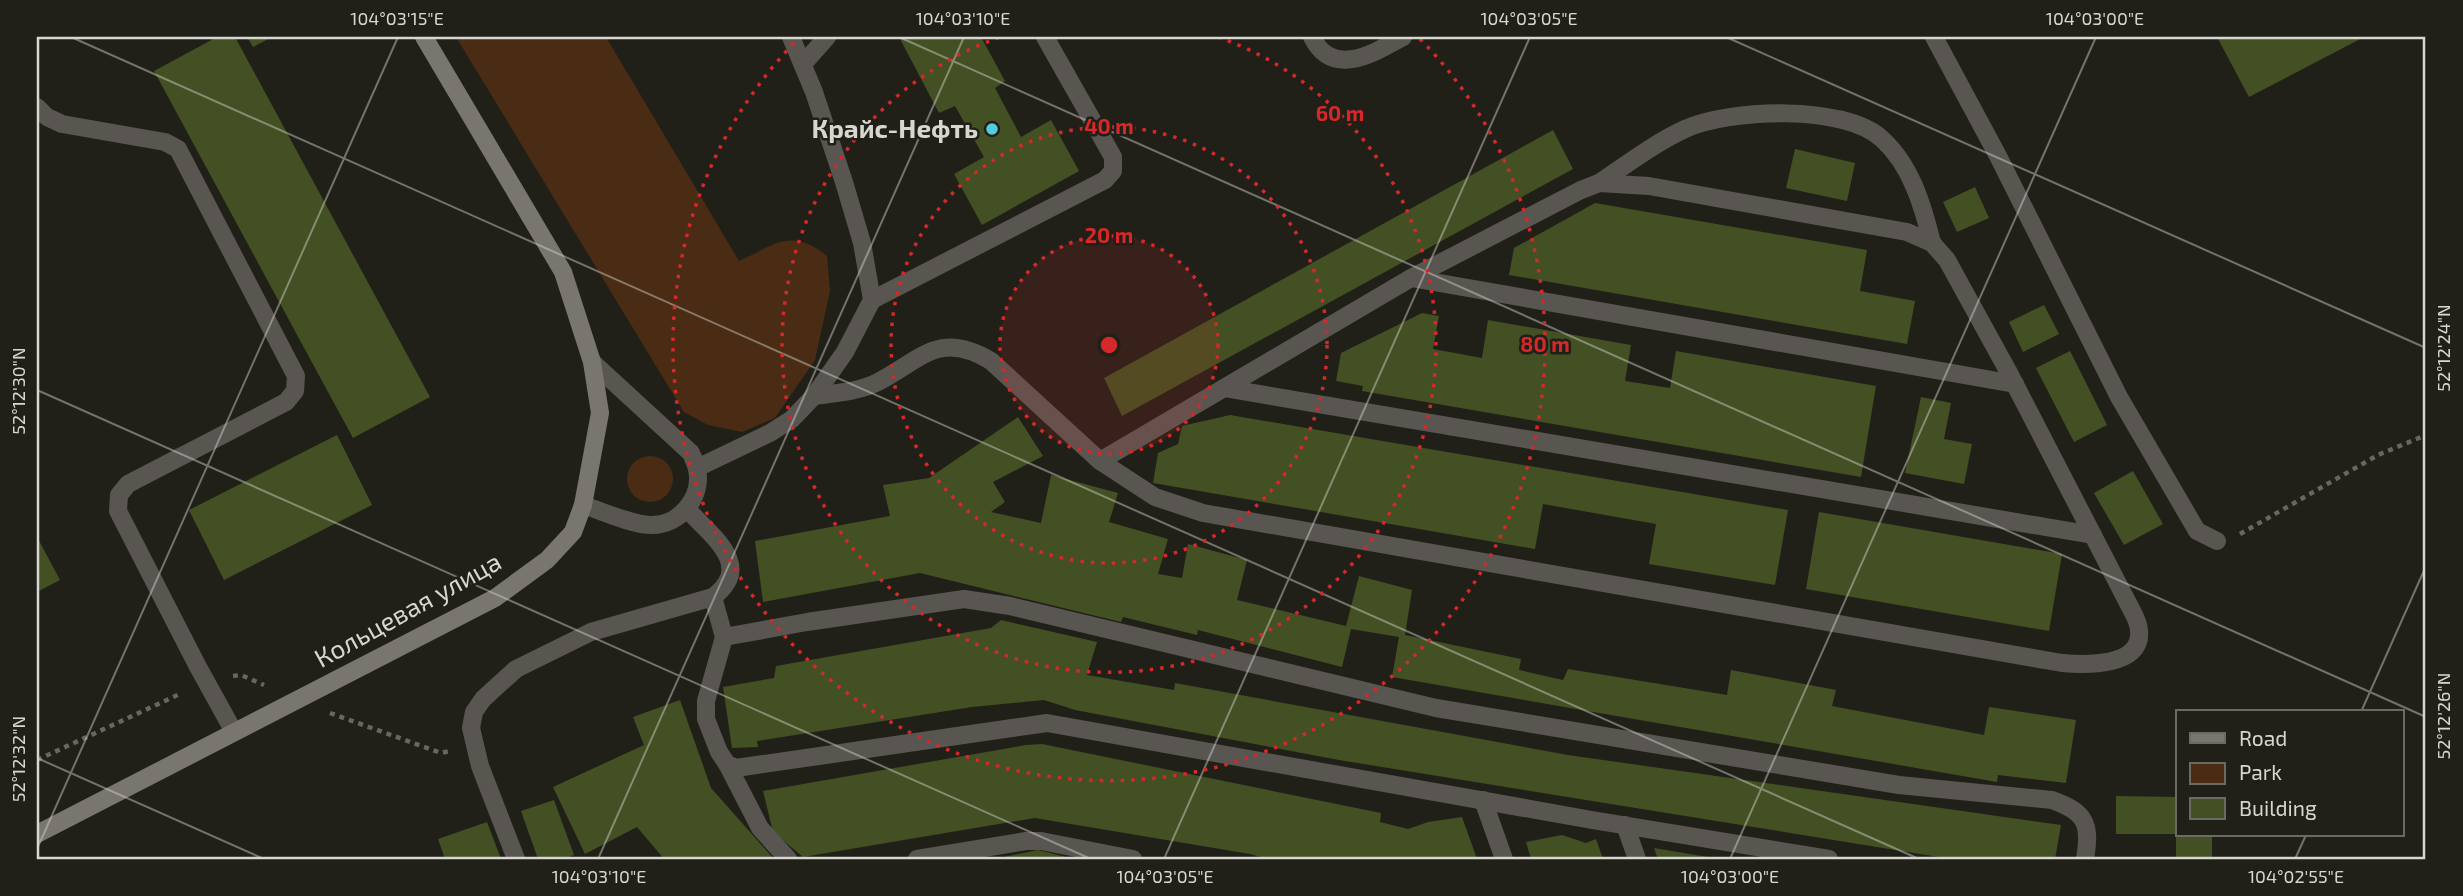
<svg xmlns="http://www.w3.org/2000/svg" width="2463" height="896" font-family="'Exo 2',sans-serif">
<rect width="100%" height="100%" fill="#212018"/>
<!-- green -->
<g fill="#492c13">
<path d="M456 37H606L739 261C775 245 791 227 827 256L830 291 815 360 775 418 742 432 708 425 684 412Z"/>
<circle cx="650" cy="479" r="23"/>
</g>
<!-- building -->
<g fill="#425023">
<path d="M217 37H235L430 397 353 438 154 71Z"/>
<path d="M247 37H272L253 47Z"/>
<path d="M899 37H981L1005 81 995 88 1021 137 1051 120 1079 171 982 225 954 174 984 157 955 106 939 113Z"/>
<path d="M2217 37H2364L2249 97Z"/>
<path d="M1553 130 1573 169 1122 416 1104 378Z"/>
<path d="M1795 149 1855 163 1847 201 1786 188Z"/>
<path d="M1975 187 1989 218 1957 232 1943 202Z"/>
<path d="M1595 203 1867 250 1860 291 1915 301 1907 344 1509 275 1514 248Z"/>
<path d="M2044 305 2059 334 2023 352 2009 322Z"/>
<path d="M1422 313 1439 316 1433 349 1482 358 1488 320 1631 345 1625 381 1670 388 1676 351 1876 386 1861 477 1362 391 1363 386 1336 381 1341 353Z"/>
<path d="M2070 351 2107 425 2074 442 2036 368Z"/>
<path d="M1921 397 1951 403 1944 439 1972 444 1964 484 1905 473Z"/>
<path d="M1230 415 1788 510 1775 585 1649 564 1656 524 1543 504 1535 549 1153 483 1158 453 1178 444 1182 426Z"/>
<path d="M1018 417 1043 456 993 482 1005 502 991 512 1041 523 1051 475 1118 493 1109 522 1168 539 1158 574 1182 578 1188 544 1247 560 1237 600 1346 626 1359 576 1412 590 1405 635 1521 659 1519 670 1563 680 1568 669 1727 695 1731 670 1836 690 1832 706 1984 735 1989 707 2076 720 2066 783 1998 775 1997 782 1392 677 1399 637 1351 629 1342 667 1198 630 1197 635 1123 617 1121 622 920 573 763 602 755 541 890 516 883 485 929 478Z"/>
<path d="M337 435 372 505 224 580 189 510Z"/>
<path d="M2133 471 2163 524 2124 545 2094 493Z"/>
<path d="M1819 512 2062 554 2049 631 1806 589Z"/>
<path d="M37 537 60 580 37 592Z"/>
<path d="M1001 620 1097 642 1087 675 1174 690 1175 683 1568 755 2061 825 2055 859H1951L1339 760 1075 710 1044 700 972 707 757 741 758 747 732 748 723 687 774 678 776 666 991 628Z"/>
<path d="M680 700 711 788 774 859H664L637 827 585 854 553 787 644 745 633 717Z"/>
<path d="M1042 744 1381 813 1380 822 1408 829 1428 822 1462 817 1477 859H1268L1250 854 1035 818 803 857 773 832 763 791 1026 745Z"/>
<path d="M2116 796 2178 797V834H2116Z"/>
<path d="M554 800 574 855 564 859H538L521 811Z"/>
<path d="M487 822 501 859H445L438 839Z"/>
<path d="M1562 835 1586 843 1596 839 1603 859H1531L1526 842Z"/>
<rect x="2176" y="835" width="36" height="24"/>
<path d="M1654 848 1714 858V859H1658Z"/>
<path d="M1038 850 1074 859H999V858Z"/>
</g>
<g fill="none" stroke-linecap="round" stroke-linejoin="round">
<!-- path -->
<g stroke="#676760" stroke-width="4.5" stroke-dasharray="5 5" stroke-linecap="butt">
<path d="M2240 534 2378 455 2426 435"/>
<path d="M233 676 241 675 264 685"/>
<path d="M330 713 441 753 450 751"/>
<path d="M37 760 182 693"/>
</g>
<!-- lane -->
<g stroke="#595652" stroke-width="18">
<path d="M1312 37C1333 79 1374 53 1403 37"/>
<path d="M1934 37 1998 156 2119 397 2197 531 2217 541"/>
<path d="M803 64 827 37"/>
<path d="M37 107 47 117 62 124 165 142 178 149 296 376 295 391 286 402 128 484 119 495 118 511 197 665 234 732"/>
<path d="M1599 183C1627 164 1655 143 1685 129 1730 109 1844 104 1882 139 1911 165 1923 206 1932 243"/>
<path d="M872 300 1105 180 1113 171V157L1045 37"/>
<path d="M1224 388 2093 535"/>
<path d="M814 396C836 393 858 392 878 382 922 359 939 330 991 361L1100 461 1155 497 1203 513 2062 663C2085 665 2143 667 2139 631 2139 622 2133 613 2129 605L2008 371 1947 260 1932 243 1907 232 1649 186 1599 183 1581 190 1411 278"/>
<path d="M1100 461 1411 278 2015 384"/>
<path d="M697 468 770 433 792 419 814 396 845 352 872 300 862 243 844 182 814 92 791 37"/>
<path d="M583 505C602 511 632 525 652 525 680 525 703 497 697 469 696 464 693 458 691 453L592 362"/>
<path d="M713 597 724 637 706 701V719L719 752 727 764 736 768 1047 723 1592 820 1829 859"/>
<path d="M724 637 807 622 964 599 1010 606 1436 708 1899 785 2052 800C2086 812 2091 824 2085 859"/>
<path d="M727 764 760 828 788 859"/>
<path d="M1483 800 1504 859"/>
<path d="M1625 825 1637 859"/>
<path d="M516 859 480 766 471 728 474 712 483 699 516 669 591 632 713 597C755 565 711 536 687 509"/>
<path d="M917 859 1026 841H1041L1133 859"/>
</g>
<!-- secondary -->
<path stroke="#79756f" stroke-width="18" d="M37 834 495 598 547 560 573 532 583 505 600 413 592 362 563 272 424 37"/>
</g>
<!-- ticks -->
<path fill="none" stroke="#d7d7d1" stroke-width="2" stroke-opacity="0.45" d="M71 37 1919 859M899 37 2426 717M1726 37 2426 348M37 390 1091 859M2361 712 2426 566M37 758 264 859M37 849 398 37M598 859 964 37M1164 859 1530 37M1730 859 2096 37M2295 859 2306 835"/>
<!-- distance rings -->
<circle cx="1109" cy="345" r="109" fill="#d62828" fill-opacity=".12"/>
<g fill="none" stroke="#d62828" stroke-width="3.5" stroke-dasharray="3.5 7">
<circle cx="1109" cy="345" r="109"/>
<circle cx="1109" cy="345" r="218"/>
<path d="M1218 37A327 327 0 1 1 1000 37"/>
<path d="M1420 39A436 436 0 1 1 798 39"/>
</g>
<!-- markers -->
<circle fill="#54cadd" stroke="#212018" stroke-width="2.5" cx="992" cy="129" r="7"/>
<g text-anchor="middle" stroke-width="5" stroke-linejoin="round" paint-order="stroke">
<!-- poi labels -->
<g font-size="26" font-weight="bold" fill="#d7d7d1" stroke="#212018" text-anchor="end">
<text x="978" y="138">Крайс-Нефть</text>
</g>
<!-- street labels -->
<g font-size="26" fill="#d7d7d1" stroke="#212018">
<text transform="translate(408 610) rotate(-29)" y="9">Кольцевая улица</text>
</g>
</g>
<circle cx="1109" cy="345" r="10" fill="#d62828" stroke="#212018" stroke-width="3.5"/>
<g font-size="21" text-anchor="middle" font-weight="bold" fill="#d62828" stroke="#212018" stroke-width="5" stroke-linejoin="round" paint-order="stroke">
<text x="1340" y="121">60 m</text>
<text x="1109" y="134">40 m</text>
<text x="1109" y="243">20 m</text>
<text x="1545" y="352">80 m</text>
</g>
<!-- border -->
<rect width="2463" height="896" fill="none" stroke="#212018" stroke-width="77"/>
<!-- legend -->
<rect x="2176" y="710" width="228" height="126" fill="#212018" stroke="#6a6962" stroke-width="2"/>
<rect x="2190" y="733" width="35" height="10" fill="#79756f" stroke="#6a6962" stroke-width="2"/>
<text x="2239" y="746" font-size="21" fill="#d7d7d1">Road</text>
<rect x="2190" y="763" width="35" height="21" fill="#492c13" stroke="#6a6962" stroke-width="2"/>
<text x="2239" y="780" font-size="21" fill="#d7d7d1">Park</text>
<rect x="2190" y="798" width="35" height="21" fill="#425023" stroke="#6a6962" stroke-width="2"/>
<text x="2239" y="816" font-size="21" fill="#d7d7d1">Building</text>
<rect x="38" y="38" width="2386" height="820" fill="none" stroke="#d7d7d1" stroke-width="2.5"/>
<g font-size="18" text-anchor="middle" fill="#d7d7d1">
<text x="397" y="25">104°03'15"E</text>
<text x="963" y="25">104°03'10"E</text>
<text x="1529" y="25">104°03'05"E</text>
<text x="2095" y="25">104°03'00"E</text>
<text transform="translate(2444 348) rotate(-90)" y="6">52°12'24"N</text>
<text transform="translate(19 391) rotate(-90)" y="6">52°12'30"N</text>
<text transform="translate(2444 716) rotate(-90)" y="6">52°12'26"N</text>
<text transform="translate(19 759) rotate(-90)" y="6">52°12'32"N</text>
<text x="599" y="883">104°03'10"E</text>
<text x="1165" y="883">104°03'05"E</text>
<text x="1730" y="883">104°03'00"E</text>
<text x="2296" y="883">104°02'55"E</text>
</g>
</svg>
